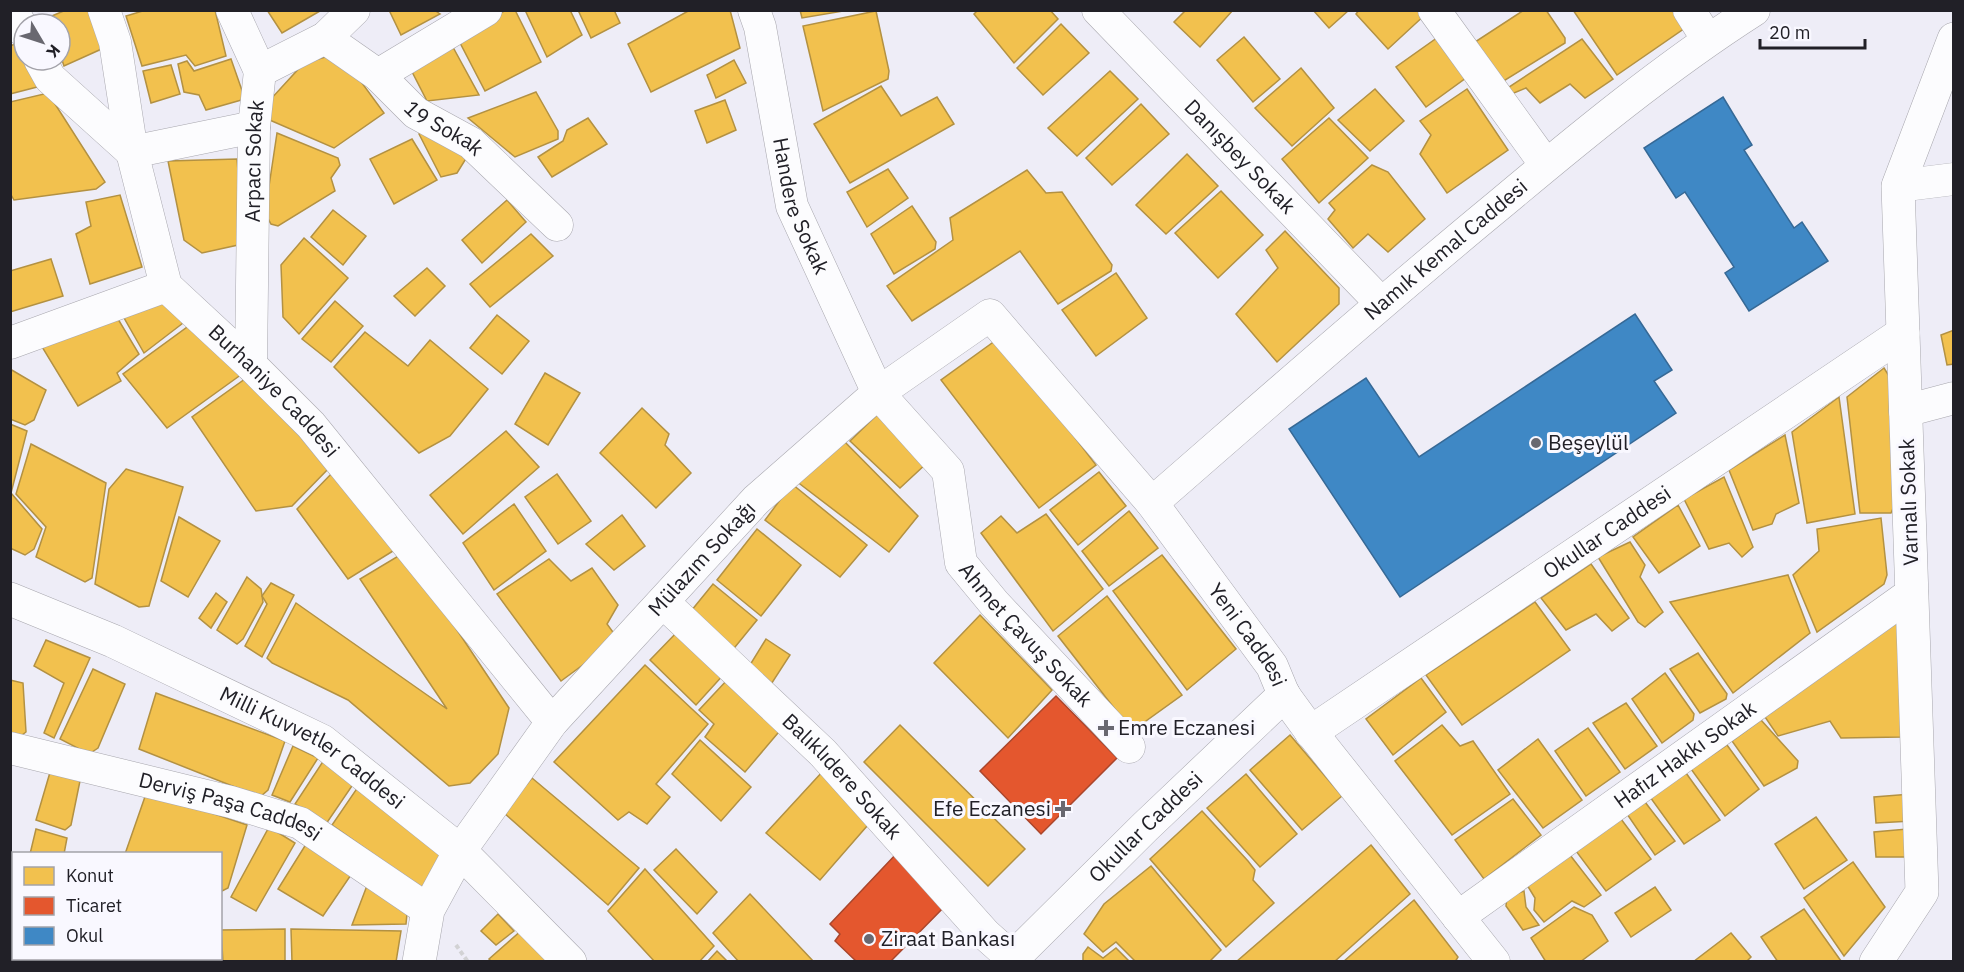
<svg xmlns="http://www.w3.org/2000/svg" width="1964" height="972" font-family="'IBM Plex Sans',sans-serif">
<rect width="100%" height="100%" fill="#eeedf7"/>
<!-- homes -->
<g fill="#f2c14e" stroke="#b39142" stroke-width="1.5">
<path d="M66 10H90L106 47 64 66 60 54V24H49L47 18Z"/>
<path d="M146 10H215L226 56 195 66 186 55 142 66 126 16Z"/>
<path d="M267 10H320V11L282 33Z"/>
<path d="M389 10H434L440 14 401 35Z"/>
<path d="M506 10H515L541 62 485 91 457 37Z"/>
<path d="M525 10H570L582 35 547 57Z"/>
<path d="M578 10H614L620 23 591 38Z"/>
<path d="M690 10H730L740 48 651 92 628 44Z"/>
<path d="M800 10H849L802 18Z"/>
<path d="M978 10H1050L1058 19 1014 63 974 14Z"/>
<path d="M1186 10H1233L1200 47 1174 22Z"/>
<path d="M1313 10H1349L1329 28Z"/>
<path d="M1359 10H1425L1427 13 1388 49 1356 14Z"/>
<path d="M1524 10H1546L1565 38V43L1502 82 1475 42Z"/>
<path d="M1573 10H1673L1685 28 1617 75Z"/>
<path d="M876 11 889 71 888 79 823 111 803 26Z"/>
<path d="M1061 24 1089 53 1043 95 1017 68Z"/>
<path d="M1441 35 1470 75 1426 107 1396 67Z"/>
<path d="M1244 37 1280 79 1253 102 1217 60Z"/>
<path d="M448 38 479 95 427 101 406 60Z"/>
<path d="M1582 39 1613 79 1585 98 1570 84 1540 103 1526 88 1509 95 1506 89Z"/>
<path d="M20 42 24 49V60H30L45 85 10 94V46Z"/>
<path d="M340 53 384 113 334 148 265 118 269 101 304 63Z"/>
<path d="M231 59 245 99 206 110 199 95 184 92 178 64 187 61 194 71Z"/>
<path d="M734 60 746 83 716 98 707 75Z"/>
<path d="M171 65 180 94 151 103 143 71Z"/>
<path d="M1301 68 1334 108 1292 146 1255 108Z"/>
<path d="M1110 71 1138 99 1077 156 1048 128Z"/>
<path d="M881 86 901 116 937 97 954 124 850 183 814 124Z"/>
<path d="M1375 89 1404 121 1370 151 1338 120Z"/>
<path d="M1467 89 1508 150 1447 193 1420 154 1431 135 1420 121Z"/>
<path d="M536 92 558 131V139L515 157 468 118Z"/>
<path d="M48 93 105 182 96 189 14 200 10 193V102Z"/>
<path d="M725 100 736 130 707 143 695 111Z"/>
<path d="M1141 104 1169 134 1112 185 1086 158Z"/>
<path d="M588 118 607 144 552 177 538 157 563 141 567 130Z"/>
<path d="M1329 118 1368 158 1319 203 1282 159Z"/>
<path d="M428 126 467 157 457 173 441 177 419 134Z"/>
<path d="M277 133 338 158 340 165 331 178 335 191 278 226 271 224 265 213Z"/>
<path d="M412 139 437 180 394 204 370 159Z"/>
<path d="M1187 154 1218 186 1166 234 1136 205Z"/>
<path d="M237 159 243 233 238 245 202 253 184 240 168 161Z"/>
<path d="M1372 165 1388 172 1425 219 1388 252 1368 234 1353 248 1328 219 1335 210 1329 203Z"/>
<path d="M888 169 908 198 867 227 847 192Z"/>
<path d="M1027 170 1046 193 1062 192 1112 265 1111 271 1058 304 1020 251 912 321 887 286 953 240 950 218Z"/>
<path d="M1221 191 1263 235 1218 278 1175 233Z"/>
<path d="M120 195 142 267 90 284 76 234 91 226 86 202Z"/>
<path d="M507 200 526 222 482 263 462 240Z"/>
<path d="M912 206 936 242 935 249 894 274 871 234Z"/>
<path d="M333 210 366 236 343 265 311 237Z"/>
<path d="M1285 231 1339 288V304L1277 362 1236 314 1278 268 1266 250Z"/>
<path d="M531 234 553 256 490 307 470 284Z"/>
<path d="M304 238 348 278 299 334 283 317 281 265Z"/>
<path d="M51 259 63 296 10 312V271Z"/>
<path d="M427 268 445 286 415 316 394 296Z"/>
<path d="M1116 273 1147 318 1096 356 1062 310Z"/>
<path d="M160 291 187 320 144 353 119 309Z"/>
<path d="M335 301 363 326 331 362 302 339Z"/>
<path d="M112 309 139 354 117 373 121 381 78 406 36 337Z"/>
<path d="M497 315 529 341 502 374 470 348Z"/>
<path d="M190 325 242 374 167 428 123 374Z"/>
<path d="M1954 330V364L1947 365 1941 335Z"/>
<path d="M365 332 408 366 430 340 488 389 450 436 419 453 334 367Z"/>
<path d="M999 338 1096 465 1039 508 941 380Z"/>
<path d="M1884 368 1889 376 1895 504 1891 513H1860L1847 397Z"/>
<path d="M10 369 46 390 34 420 25 425 10 419Z"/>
<path d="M545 373 580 393 548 445 515 424Z"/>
<path d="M245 379 330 467 292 506 256 511 192 417Z"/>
<path d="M1839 397 1855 514 1807 523 1792 432Z"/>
<path d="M642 408 669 434 665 445 691 473 656 508 600 453Z"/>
<path d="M881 411 928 462 900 488 850 441Z"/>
<path d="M10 424 27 431 11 493 42 529 34 549 25 555 10 548Z"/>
<path d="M506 431 539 467 463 534 430 495Z"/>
<path d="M1785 435 1799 503 1776 514 1772 524 1753 530 1729 470Z"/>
<path d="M839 436 918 516 889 552 796 481Z"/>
<path d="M31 444 106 483 92 578 85 582 36 557 46 527 16 494Z"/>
<path d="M126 469 183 487 149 606 139 607 95 584 109 489Z"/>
<path d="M333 472 401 546 348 579 297 509Z"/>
<path d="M1099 472 1126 506 1078 545 1050 510Z"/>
<path d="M557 474 591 521 558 544 525 497Z"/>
<path d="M1724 477 1753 547 1742 557 1729 543 1709 549 1684 499Z"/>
<path d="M792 484 867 545 840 577 765 520Z"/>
<path d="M514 504 546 551 494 590 463 543Z"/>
<path d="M1678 505 1700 546 1659 573 1633 537Z"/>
<path d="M1129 511 1158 548 1109 586 1082 551Z"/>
<path d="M1046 514 1103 589 1053 631 981 533 1001 516 1017 533Z"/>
<path d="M622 515 645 546 614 570 586 544Z"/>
<path d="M179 517 220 541 188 597 161 581Z"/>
<path d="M1881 518 1887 575 1884 584 1817 632 1793 575 1819 551 1817 529Z"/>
<path d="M757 529 801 565 761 616 717 580Z"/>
<path d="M1630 542 1645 565 1640 577 1663 612 1645 627 1638 622 1598 557Z"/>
<path d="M405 552 509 708 498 754 470 783 449 786 348 700 272 663 267 658 296 603 447 709 360 579Z"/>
<path d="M1162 555 1236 649 1187 690 1113 591Z"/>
<path d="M549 559 571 581 592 568 618 605 607 624 618 639 561 681 497 594Z"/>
<path d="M1591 564 1629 618 1612 631 1596 614 1566 630 1541 598Z"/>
<path d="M1788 575 1810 633 1733 693 1670 602Z"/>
<path d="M247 577 261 589 263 602 243 639 237 644 217 630Z"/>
<path d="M271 583 294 595 262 657 245 646 267 604 262 596Z"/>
<path d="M713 584 757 620 731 652 687 616Z"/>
<path d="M216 593 227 602 211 628 199 618Z"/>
<path d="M1107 596 1182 695 1132 731 1058 636Z"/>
<path d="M1535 602 1570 650 1462 725 1426 675Z"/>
<path d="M980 615 1052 690 1008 738 934 663Z"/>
<path d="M1899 620 1901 737 1841 738 1830 721 1778 736 1765 717Z"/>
<path d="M679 630 725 673 696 705 650 660Z"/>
<path d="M766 639 790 655 768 689 745 673Z"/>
<path d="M46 640 90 658 54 738 44 733 64 683 34 666Z"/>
<path d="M1698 653 1727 694 1726 699 1700 713 1670 669Z"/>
<path d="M645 665 708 724 656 784 670 797 647 824 629 812 618 820 554 762Z"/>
<path d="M93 669 125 684 98 748 89 754 60 739Z"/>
<path d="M1665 673 1694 714 1693 720 1662 743 1632 699Z"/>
<path d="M1421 678 1446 712 1393 755 1366 719Z"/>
<path d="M728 679 783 727 745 772 705 737 714 724 699 710Z"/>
<path d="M10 680 23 683 26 732 18 738 10 735Z"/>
<path d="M156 693 285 741 268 790 260 797 139 749Z"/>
<path d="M1626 703 1657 746 1625 769 1593 723Z"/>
<path d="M1761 720 1798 761 1797 768 1764 786 1732 741Z"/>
<path d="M900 725 1025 849 988 886 864 762Z"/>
<path d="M1442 725 1460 746 1473 741 1510 794 1452 835 1395 761Z"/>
<path d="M1588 728 1620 772 1586 796 1555 751Z"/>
<path d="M1290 735 1342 796 1302 830 1250 770Z"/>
<path d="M1538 739 1582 800 1543 828 1498 770Z"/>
<path d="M700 740 751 787 721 821 672 774Z"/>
<path d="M1727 745 1759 789 1725 816 1691 769Z"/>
<path d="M293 746 318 758 290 802 272 795Z"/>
<path d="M324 760 356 780 326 824 295 804Z"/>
<path d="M51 769 81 776 71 825 65 830 36 820Z"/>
<path d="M823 771 874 818 820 880 766 833Z"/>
<path d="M1686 773 1720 820 1684 844 1650 797Z"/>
<path d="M1246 774 1297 834 1260 867 1207 808Z"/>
<path d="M532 778 639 868 608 905 503 812Z"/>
<path d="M360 784 447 857 424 890 332 825Z"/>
<path d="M147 791 247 825 228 888 220 892V854H125Z"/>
<path d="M1911 794 1912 821 1876 823 1874 797Z"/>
<path d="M1513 799 1541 835 1484 879 1455 840Z"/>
<path d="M1645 802 1675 841 1655 855 1627 814Z"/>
<path d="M1202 811 1248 861 1255 870 1253 880 1274 903 1226 947 1150 859Z"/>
<path d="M1816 817 1847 860 1804 889 1775 844Z"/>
<path d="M1621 819 1651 859 1606 891 1576 851Z"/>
<path d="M269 827 295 843 256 911 231 897Z"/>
<path d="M36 829 67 838 64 854H30Z"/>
<path d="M1907 829V857H1876L1874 832Z"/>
<path d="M308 841 355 869 323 916 278 889Z"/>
<path d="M1371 845 1410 894 1334 962H1236Z"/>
<path d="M676 849 717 892 697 914 654 870Z"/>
<path d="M1570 855 1601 895 1584 907 1572 901 1544 922 1534 910 1535 898 1527 885Z"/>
<path d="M1853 862 1885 907 1844 956 1804 898Z"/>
<path d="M1151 866 1221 950 1209 962H1136L1116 942 1103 952 1084 934 1104 904Z"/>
<path d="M645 869 714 946 699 962H655L608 911Z"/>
<path d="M368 883 408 903 406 924 352 925Z"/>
<path d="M1655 887 1671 910 1631 937 1615 913Z"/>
<path d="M1524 891 1526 907 1539 925 1523 930 1506 906 1507 897Z"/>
<path d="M750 894 814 962H739L713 933Z"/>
<path d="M1414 900 1458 957 1455 962H1343Z"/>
<path d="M1574 907 1592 915 1608 941 1580 962H1546L1531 938Z"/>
<path d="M1804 909 1841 961 1840 962H1778L1761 937Z"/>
<path d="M498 914 514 931 496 945 481 931Z"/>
<path d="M285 929V962H223L221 930Z"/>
<path d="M291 929 401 931 396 962H292Z"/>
<path d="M523 929 552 962H492L489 959Z"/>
<path d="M10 930 14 931V958H17L16 962H10Z"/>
<path d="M1731 933 1751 957 1746 962H1693Z"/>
<path d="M1088 947 1103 958 1116 948 1130 962H1083V954Z"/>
<path d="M717 951 728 962H707Z"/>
<path d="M90 958H131L132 962H85Z"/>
</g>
<!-- shops -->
<g fill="#e4572e" stroke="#aa462c" stroke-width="1.5">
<path d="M1056 696 1117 758 1041 834 980 771Z"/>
<path d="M897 853 949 902 890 962H857L835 941 840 934 830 924Z"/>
</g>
<!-- schools -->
<g fill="#3f88c5" stroke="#366996" stroke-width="1.5">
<path d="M1723 97 1752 145 1744 150 1794 228 1802 222 1828 261 1749 311 1725 273 1734 267 1685 192 1676 198 1644 148Z"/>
<path d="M1635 314 1672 370 1654 381 1676 413 1400 597 1289 429 1366 378 1419 457Z"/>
</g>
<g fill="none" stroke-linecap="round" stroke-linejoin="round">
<defs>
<g id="street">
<path d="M12 10 24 31"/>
<path id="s1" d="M104 10 115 42 132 152 166 286 251 365 311 425 552 722"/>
<path d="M232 10 260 71"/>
<path id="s2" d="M754 10 760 27 792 206 878 393 948 471 961 563 994 603 1129 747"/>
<path id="s3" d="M1098 10 1381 303"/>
<path d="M1434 10 1546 165"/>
<path d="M1689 10 1708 40"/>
<path id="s4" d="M325 38 378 75 416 113 471 143 557 225"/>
<path d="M40 60 50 78 132 152 254 127"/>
<path d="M378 75 486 10"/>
<path d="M1898 186 1954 179"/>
<path d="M10 343 166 286"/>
<path id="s5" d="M251 365 254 127 260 71 325 38 354 10"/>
<path d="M1905 411 1954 398"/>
<path id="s6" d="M1152 503C1267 403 1381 302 1499 205 1580 137 1665 67 1754 10"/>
<path id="s7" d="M663 602 823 753 985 934 1012 958"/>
<path id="s8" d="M10 748 231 802 300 823 428 910"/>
<path id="s9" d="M460 851 552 722 756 500 878 393 990 315 1152 503 1272 666 1284 695 1311 732 1494 962"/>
<path id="s10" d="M1458 917 1912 593"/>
</g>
<g id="secondary">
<path id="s11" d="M1311 732 1903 333"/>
<path d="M419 962 428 910 460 851"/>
<path id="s12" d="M1009 962 1145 827 1284 695"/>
<path d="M1876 962 1922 892 1898 186 1954 39"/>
</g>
<g id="primary">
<path id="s13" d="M10 599 113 641 322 741 460 851 570 962"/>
</g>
</defs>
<!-- street casing -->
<use href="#street" stroke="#a8a7ae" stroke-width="33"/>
<!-- secondary casing -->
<use href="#secondary" stroke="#a8a7ae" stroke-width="34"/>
<!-- primary casing -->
<use href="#primary" stroke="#a8a7ae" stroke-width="34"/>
<!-- path -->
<path stroke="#d2d2d4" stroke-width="4" stroke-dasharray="4.5 3" stroke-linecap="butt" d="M456 945 468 962"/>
<!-- street -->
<use href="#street" stroke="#fcfcfe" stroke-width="32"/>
<!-- secondary -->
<use href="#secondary" stroke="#fcfcfe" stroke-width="33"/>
<!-- primary -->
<use href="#primary" stroke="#fcfcfe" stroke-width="33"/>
</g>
<!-- markers -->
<g fill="#696870" stroke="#f9f8ff" stroke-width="2">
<circle cx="1536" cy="443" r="6"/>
<path d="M1103 719h6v6h6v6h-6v6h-6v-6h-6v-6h6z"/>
<path d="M1060 800h6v6h6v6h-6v6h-6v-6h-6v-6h6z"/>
<circle cx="869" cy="939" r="6"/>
</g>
<g text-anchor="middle" stroke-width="6" stroke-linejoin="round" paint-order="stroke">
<!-- street labels -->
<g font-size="21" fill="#212027" stroke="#f9f8ff">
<text dy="7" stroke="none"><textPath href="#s4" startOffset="150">19 Sokak</textPath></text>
<text dy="7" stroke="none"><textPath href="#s3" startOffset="204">Danışbey Sokak</textPath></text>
<text dy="7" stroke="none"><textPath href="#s5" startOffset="204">Arpacı Sokak</textPath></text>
<text dy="7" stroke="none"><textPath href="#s2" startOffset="202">Handere Sokak</textPath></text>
<text dy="7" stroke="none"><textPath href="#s6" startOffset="388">Namık Kemal Caddesi</textPath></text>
<text dy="7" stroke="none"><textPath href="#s1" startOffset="434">Burhaniye Caddesi</textPath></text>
<text transform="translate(1909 502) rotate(-92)" y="7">Varnalı Sokak</text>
<text dy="7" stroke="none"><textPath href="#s11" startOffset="357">Okullar Caddesi</textPath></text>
<text dy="7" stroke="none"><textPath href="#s9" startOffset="380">Mülazım Sokağı</textPath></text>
<text dy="7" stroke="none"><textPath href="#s2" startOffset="700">Ahmet Çavuş Sokak</textPath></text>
<text dy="7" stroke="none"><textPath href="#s9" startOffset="1170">Yeni Caddesi</textPath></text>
<text dy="7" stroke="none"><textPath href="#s13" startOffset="338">Milli Kuvvetler Caddesi</textPath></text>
<text dy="7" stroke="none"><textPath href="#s10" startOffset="279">Hafız Hakkı Sokak</textPath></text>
<text dy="7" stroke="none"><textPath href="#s7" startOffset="250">Balıklıdere Sokak</textPath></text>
<text dy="7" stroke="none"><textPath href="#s8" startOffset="228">Derviş Paşa Caddesi</textPath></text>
<text dy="7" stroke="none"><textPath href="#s12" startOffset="192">Okullar Caddesi</textPath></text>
</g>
<!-- poi labels -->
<g font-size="21" fill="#212027" stroke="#f9f8ff" text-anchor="start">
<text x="1548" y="450">Beşeylül</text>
<text x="1118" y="735">Emre Eczanesi</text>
<text x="1051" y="816" text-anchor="end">Efe Eczanesi</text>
<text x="881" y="946">Ziraat Bankası</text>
</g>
</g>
<!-- border -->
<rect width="1964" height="972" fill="none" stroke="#212027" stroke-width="24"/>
<!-- legend -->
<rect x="12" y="852" width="210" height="108" fill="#f9f8ff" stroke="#a3a2a9" stroke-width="1.5"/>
<rect x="24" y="867" width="30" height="18" fill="#f2c14e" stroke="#a3a2a9" stroke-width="1.5"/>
<text x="66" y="882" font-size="18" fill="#212027">Konut</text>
<rect x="24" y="897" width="30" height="18" fill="#e4572e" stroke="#a3a2a9" stroke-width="1.5"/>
<text x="66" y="912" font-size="18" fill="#212027">Ticaret</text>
<rect x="24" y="927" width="30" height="18" fill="#3f88c5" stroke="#a3a2a9" stroke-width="1.5"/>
<text x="66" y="942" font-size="18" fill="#212027">Okul</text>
<!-- north arrow -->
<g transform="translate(42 42) rotate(129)"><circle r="28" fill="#f9f8ff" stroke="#a3a2a9" stroke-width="1.5"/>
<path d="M0-4.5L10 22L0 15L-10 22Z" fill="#696870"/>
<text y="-9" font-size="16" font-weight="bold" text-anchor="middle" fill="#212027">K</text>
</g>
<!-- scale -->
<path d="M1760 39v9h105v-9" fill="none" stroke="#212027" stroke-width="3"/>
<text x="1769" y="39" font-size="18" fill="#212027" stroke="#f9f8ff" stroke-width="4.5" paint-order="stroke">20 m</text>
</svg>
